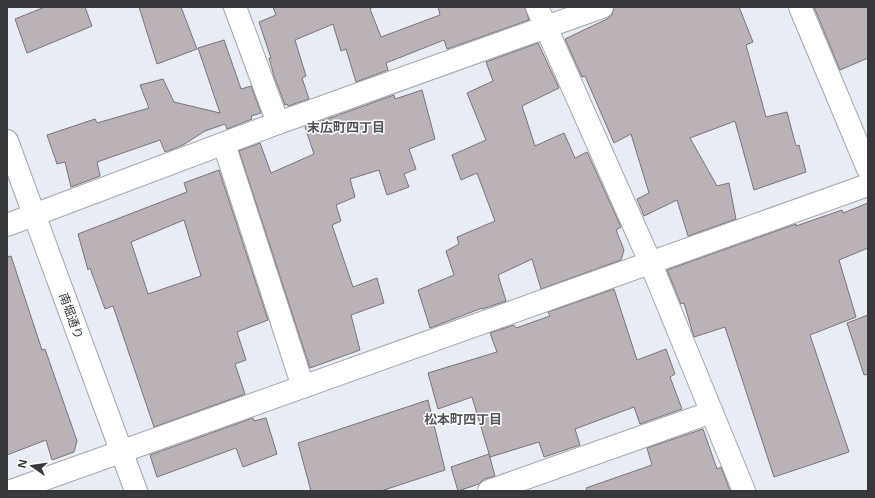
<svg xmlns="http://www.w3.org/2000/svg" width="875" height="498" font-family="'Noto Sans','Noto Sans JP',sans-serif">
<rect width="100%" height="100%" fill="#e8ecf4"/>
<!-- building -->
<g fill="#bab2b7" stroke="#7a7378" fill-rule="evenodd">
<path d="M45 7H85L92 26 27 53 15 19Z"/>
<path d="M139 7H181L197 49 157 64Z"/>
<path d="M273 7H373L370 9 381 37 440 15 438 7H525L529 20 447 49 444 40 386 63 388 70 356 82 346 49 341 51 333 24 295 40 306 76 302 78 309 99 288 106 287 104 285 105 274 76 269 58H271L259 22 276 15Z"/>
<path d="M614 7H739L753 42 746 45 766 117 787 112 796 146 799 145 806 172 754 190 735 121 690 138 717 186 729 183 736 219 688 236 677 200 644 216 637 199 649 193 631 134 614 143 585 76 582 77 565 39 607 19 612 15Z"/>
<path d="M814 7H868V58L840 70Z"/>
<path d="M224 40 241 89 251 86 261 113 251 116 252 119 227 129 225 124 205 131 183 145 165 152 160 140 97 162 100 176 71 187 65 162 57 164 47 135 95 119 97 123 149 108 140 85 163 79 174 102 220 113 198 48Z"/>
<path d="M538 43 559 88 522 106 535 146 564 133 575 158 587 152 621 227 616 230 624 250 621 260 541 289 532 259 498 275 506 301 482 309V308L430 328 418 290 454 275 446 251 459 244 457 237 495 221 477 173 461 180 452 155 486 140 467 93 493 81 486 62Z"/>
<path d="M422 90 435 139 409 149 416 169 404 174 409 187 387 195 379 170 350 179 355 197 336 205 341 221 332 225 353 287 377 278 384 303 351 315 360 350 310 368 239 151 260 143 271 173 314 154 305 127 394 95 395 99Z"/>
<path d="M219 170 268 320 237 332 246 360 235 364 245 394 154 427 113 306 105 309 90 268 88 270 78 234 187 192 184 183ZM184 220 201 276 148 294 131 242Z"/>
<path d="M868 203V248L839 260 856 317 810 335 849 452 774 477 725 327 694 337 684 303 681 304 667 270 796 224V226L842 210 843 213Z"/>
<path d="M11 256 42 350 45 349 77 441 74 452 52 460 46 440 7 455V257Z"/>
<path d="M614 289 637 360 666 349 675 374 670 377 682 409 640 424 634 407 575 429 580 445 544 457 539 442 490 457 472 397 438 409 428 373 497 352 490 333 514 325 516 328 550 316 548 312Z"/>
<path d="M868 315V374L864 375 847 323Z"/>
<path d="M428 400 445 470 381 491H311L298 443Z"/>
<path d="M253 418 254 421 266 418 277 454 243 467 236 448 157 477 150 455Z"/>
<path d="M703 429 717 469 721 467 730 491H587L586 488 652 465 647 448Z"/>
<path d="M489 454 495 476 484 479 479 484 458 491 451 467Z"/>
</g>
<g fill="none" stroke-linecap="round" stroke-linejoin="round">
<defs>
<g id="minor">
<path d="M235 7 278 123"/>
<path d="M537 7 651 264 744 491"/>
<path d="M800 7 868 169"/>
<path d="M7 141 136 491"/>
<path d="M224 144 303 387"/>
<path d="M7 225 278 123 602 7"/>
<path d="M11 491 868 185"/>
<path d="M489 491 712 412"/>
</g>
</defs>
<!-- minor casing -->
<use href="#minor" stroke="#a2a6ad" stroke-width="24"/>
<!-- minor -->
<use href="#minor" stroke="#fff" stroke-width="22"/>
</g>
<g text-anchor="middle" stroke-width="3" stroke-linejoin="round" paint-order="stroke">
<!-- street labels -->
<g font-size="12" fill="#37383b" stroke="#fff">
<text transform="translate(71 316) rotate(70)" y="4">南堀通り</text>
</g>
<!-- neighbourhood labels -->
<g font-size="13" font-weight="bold" fill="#505359" stroke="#fff">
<text x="346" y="132">末広町四丁目</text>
<text x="463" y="424">松本町四丁目</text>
</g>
</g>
<!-- border -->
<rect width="875" height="498" fill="none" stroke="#37383b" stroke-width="16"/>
<!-- north arrow -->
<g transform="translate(32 466) rotate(283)" stroke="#ffffff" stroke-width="3" paint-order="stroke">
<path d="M0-3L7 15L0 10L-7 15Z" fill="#37383b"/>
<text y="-6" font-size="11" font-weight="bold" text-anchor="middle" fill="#37383b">N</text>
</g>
</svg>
